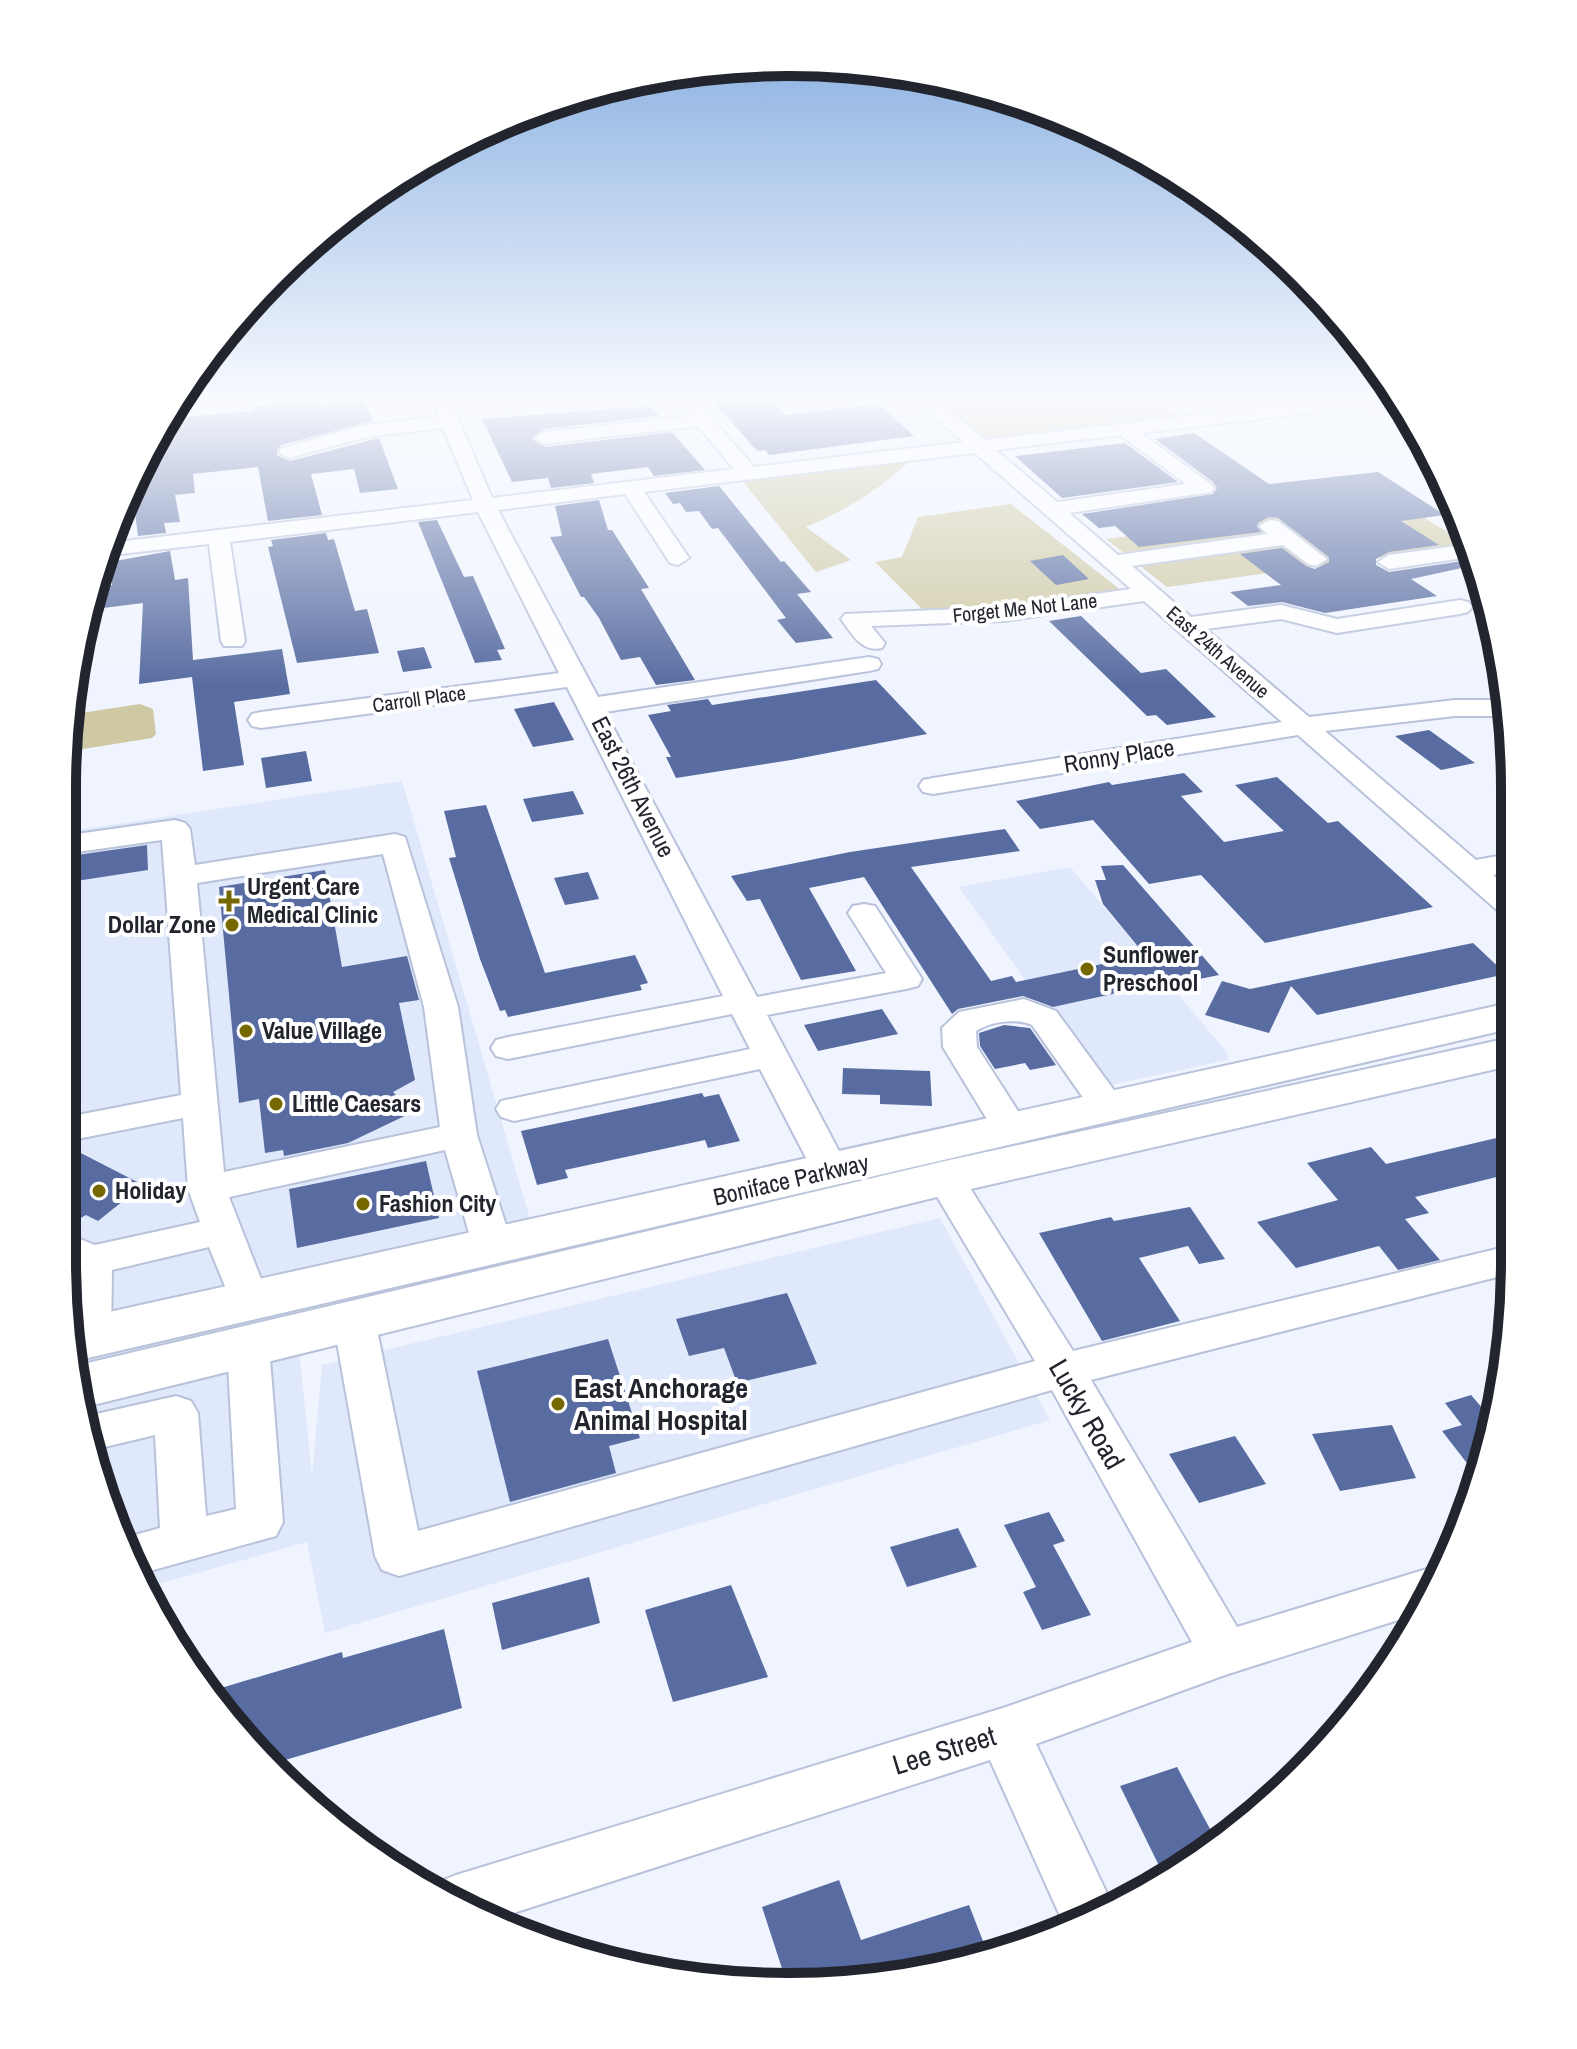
<svg xmlns="http://www.w3.org/2000/svg" width="1577" height="2049" font-family="'Archivo Narrow',sans-serif">
<rect width="100%" height="100%" fill="#f0f4fe"/>
<!-- built -->
<g fill="#e0e8fb">
<path d="M402 781 530 1219 291 1274 312 1476 322 1365 940 1218 1050 1420 325 1633 307 1542 144 1588 87 1449 62 1261 63 832Z"/>
<path d="M1070 867 1226 1051 1228 1060 1101 1087 959 887Z"/>
</g>
<!-- green -->
<g fill="#cec9a2">
<path d="M509 400H626L498 410 490 402Z"/>
<path d="M937 400H1156L1178 415 981 439Z"/>
<path d="M911 460C879 490 846 510 806 527L851 560 816 572 740 478Z"/>
<path d="M1395 500 1469 545 1167 587 1106 539Z"/>
<path d="M1011 504 1122 591 960 614 925 612 875 562 902 557 918 517Z"/>
<path d="M140 704 153 709 156 734 152 738 64 752 68 715Z"/>
</g>
<!-- building -->
<g fill="#586ca1">
<path d="M299 400H313L320 406 340 400H364L373 421 281 445 277 450V455L290 461 379 438 398 489 360 493 354 469 311 474 322 515 268 521 258 467 193 474 195 493 175 495 180 522 164 523 166 533 138 536 131 483 144 455 162 453 159 432 169 431 168 418 255 411 252 407Z"/>
<path d="M712 400 772 401 785 415 879 404 914 436 769 455 765 450 757 451Z"/>
<path d="M650 406 659 416 545 429 532 439 545 447 672 432 705 470 654 476 648 467 591 474 594 483 551 488 548 478 512 482 482 419Z"/>
<path d="M1194 433 1269 484 1378 472 1445 515 1401 521 1439 545 1389 552 1376 559V565L1389 572 1463 561 1471 566 1411 579 1437 596 1325 613 1282 602 1248 606 1230 592 1281 585 1240 554 1282 548 1306 566 1315 569 1329 562V557L1278 518 1269 517 1258 523 1261 532 1139 547 1115 526 1099 528 1082 514 1213 494 1217 488 1213 482 1155 439Z"/>
<path d="M1125 443 1178 482 1062 498 1015 456Z"/>
<path d="M719 486 781 562 784 561 811 592 797 594 833 638 796 643 777 620 786 618 718 528 712 529 699 511 686 512 680 503 673 504 665 493Z"/>
<path d="M599 500 608 530H612L649 588 641 589 695 680 656 685 640 657 621 660 599 618 584 597H581L550 537 562 536 555 506Z"/>
<path d="M437 520 464 577 473 576 505 649 497 650 502 660 475 663 418 522Z"/>
<path d="M326 533 328 540 334 539 355 611 367 609 379 653 297 663 268 547 273 546 271 540Z"/>
<path d="M170 551 175 580 188 578 193 660 282 649 290 694 234 702 244 765 203 771 192 677 139 684 143 603 95 609V587L112 585 110 562Z"/>
<path d="M1063 555 1089 579 1056 585 1030 561Z"/>
<path d="M1081 616 1141 673 1166 669 1216 717 1167 725 1156 715 1147 716 1049 621Z"/>
<path d="M424 647 432 668 403 672 397 651Z"/>
<path d="M876 680 927 734 791 760 676 778 666 757H671L648 715 671 711 667 705 708 699 712 705Z"/>
<path d="M554 702 574 740 533 747 514 709Z"/>
<path d="M1429 730 1475 763 1441 770 1395 736Z"/>
<path d="M306 751 312 781 266 788 261 758Z"/>
<path d="M1184 773 1203 792 1181 796 1224 842 1284 831 1235 785 1277 777 1328 823 1338 821 1433 907 1265 943 1201 875 1149 884 1093 820 1040 829 1016 801 1109 782 1112 785Z"/>
<path d="M573 791 584 814 532 822 523 799Z"/>
<path d="M486 805 545 973 635 955 648 983 640 985 642 990 508 1017 505 1010 500 1011 480 959 449 858 456 857 444 811Z"/>
<path d="M1005 829 1020 851 911 867 991 981 1012 976 1016 982 1145 955 1103 904 1095 880H1106L1101 866 1123 865 1219 975 1170 985 1167 982 1053 1007 1023 996 958 1009 952 1014 864 877 809 888 856 971 801 980 760 899 747 901 731 876 850 852Z"/>
<path d="M147 845 148 870 63 883V857Z"/>
<path d="M325 870 342 967 407 956 419 1000 399 1003 415 1080 393 1092 413 1112 348 1143 284 1156 283 1150 265 1153 259 1099 239 1103 219 887Z"/>
<path d="M588 872 599 899 565 905 554 878Z"/>
<path d="M1473 943 1506 974 1317 1015 1291 986 1269 1033 1205 1015 1222 981 1250 989Z"/>
<path d="M882 1009 898 1034 818 1051 804 1025Z"/>
<path d="M1004 1025 1030 1028 1056 1065 1030 1070 1025 1063 995 1069 980 1046 979 1033Z"/>
<path d="M843 1068 930 1071 932 1106 880 1104V1095L842 1094Z"/>
<path d="M702 1093 704 1097 719 1094 740 1141 708 1148 705 1140 565 1170 568 1178 537 1185 521 1131Z"/>
<path d="M1509 1135V1174L1415 1197 1429 1213 1405 1219 1440 1260 1398 1270 1379 1246 1296 1268 1257 1222 1338 1200 1307 1163 1371 1147 1386 1164Z"/>
<path d="M75 1150 143 1185 98 1221 86 1215 79 1219 62 1211V1159Z"/>
<path d="M426 1161 439 1218 297 1248 289 1189Z"/>
<path d="M1190 1207 1225 1259 1199 1264 1188 1246 1139 1258 1180 1321 1102 1341 1039 1233 1111 1217 1114 1221Z"/>
<path d="M787 1293 817 1364 737 1383 724 1348 689 1356 676 1319Z"/>
<path d="M608 1339 640 1438 609 1446 616 1473 510 1502 477 1371Z"/>
<path d="M1471 1395 1490 1417 1495 1416 1484 1462 1470 1467 1442 1431 1462 1425 1445 1403Z"/>
<path d="M1392 1425 1416 1478 1340 1491 1312 1434Z"/>
<path d="M1235 1436 1266 1484 1199 1503 1169 1454Z"/>
<path d="M1049 1512 1065 1541 1053 1545 1091 1615 1042 1630 1023 1592 1036 1587 1004 1525Z"/>
<path d="M958 1528 977 1567 907 1587 890 1547Z"/>
<path d="M589 1577 600 1623 502 1650 492 1603Z"/>
<path d="M731 1585 768 1677 673 1702 645 1610Z"/>
<path d="M444 1629 462 1708 268 1765 211 1691 342 1652 343 1658Z"/>
<path d="M1177 1767 1218 1844 1192 1865 1165 1878 1120 1786Z"/>
<path d="M839 1880 861 1940 969 1905 988 1954 788 1987 762 1907Z"/>
</g>
<g fill="none" stroke-linecap="round" stroke-linejoin="round">
<defs>
<g id="minor">
<path d="M179 400H228L219 406 173 409Z"/>
<path d="M432 400H450L492 498 734 469 698 426 545 444 535 438 545 432 690 416 680 403 682 400H696L754 467 963 442 917 400H937L984 440 1325 400H1377L1368 406 1141 433 1211 484 1214 488 1211 492 1069 513 1118 555 1267 534 1259 526 1270 520 1278 521 1327 559 1316 566 1308 564 1283 545 1132 566 1191 617 1281 605 1337 619 1460 600 1468 602 1472 607 1468 612 1460 614 1337 633 1281 619 1206 629 1309 717 1455 700H1509V716H1455L1325 731 1476 860 1509 854V872L1493 875 1509 888V913L1498 911 1298 735 933 794 923 792 919 786 923 780 933 778 1282 722 1144 601 1003 621 871 626 885 643 882 648C862 653 852 634 841 619L845 614 1003 607 1131 589 975 453 644 492 689 558 678 565 670 563 625 494 498 510 598 697 869 657 878 659 881 664 878 669 869 671 605 712 757 997 886 973 848 913 853 906 864 904 875 906 922 979 918 986 906 989 767 1015 850 1172 844 1181 831 1185 818 1181 760 1069 514 1121 501 1117 496 1109 501 1101 750 1049 732 1014 508 1059 496 1056 491 1048 496 1040 508 1037 723 996 567 687 261 728 252 726 248 720 252 714 261 712 559 673 478 512 230 542 245 641 242 646H224L221 641 209 544 103 556 108 543 473 500 443 428 366 437 289 458 279 452 282 448 365 425 439 417ZM1120 435 1186 484 1057 502 996 450Z"/>
<path d="M1388 400H1400L1403 407 1394 406Z"/>
<path d="M1471 544 1477 556 1389 569 1378 562 1389 555Z"/>
<path d="M175 820 185 823 190 829 195 865 395 834 405 837 458 1007 477 1135 513 1247 507 1257 493 1261 479 1257 473 1247 445 1150 229 1197 270 1302 264 1313 250 1317 236 1313 209 1247 112 1270 111 1337 105 1348 90 1353 75 1348 70 1319 71 1293 66 1294 62 1232 95 1245 200 1222 188 1189 183 1118 62 1142V1118L181 1095 162 840 63 854V836ZM383 854 424 1007 440 1127 224 1172 197 883Z"/>
<path d="M1024 999 1056 1011 1127 1108 1122 1116 1109 1120 1096 1116 1032 1025C1017 1018 991 1021 976 1031L977 1047 1030 1130 1025 1139 1012 1142 999 1139 943 1047 942 1028 959 1012Z"/>
<path d="M945 1165 958 1169 1073 1351 1509 1246V1274L1091 1380 1237 1627 1430 1568 1439 1571 1417 1614 1225 1675 1036 1744 1112 1904 1065 1927 990 1760 495 1919 432 1893 436 1883 456 1875 1003 1708 1192 1642 1052 1390 399 1576 382 1570 375 1556 333 1320 339 1309 354 1304 369 1309 375 1320 418 1531 1035 1361 926 1178 932 1169Z"/>
<path d="M248 1330 263 1335 269 1346 283 1522 276 1536 139 1574 124 1538 160 1528 155 1435 92 1450 87 1448 83 1417 176 1396 191 1401 198 1413 206 1516 236 1509 227 1346 233 1335Z"/>
</g>
<g id="major">
<path d="M1509 1003V1029L75 1361 70 1321 73 1320Z"/>
<path d="M1509 1038V1066L945 1195 81 1408 76 1366 79 1365 945 1161Z"/>
</g>
</defs>
<!-- minor casing -->
<use href="#minor" stroke="#b8c2da" stroke-width="4"/>
<!-- major casing -->
<use href="#major" stroke="#b8c2da" stroke-width="4"/>
<!-- minor -->
<use href="#minor" fill="#fff" fill-rule="evenodd"/>
<!-- major -->
<use href="#major" fill="#fff" fill-rule="evenodd"/>
</g>
<!-- sky -->
<linearGradient id="sky" x2="0" y2="1"><stop stop-color="#7fa9de"/><stop offset="0.58" stop-color="#f8faff"/><stop offset="1" stop-color="#f8faff" stop-opacity="0"/></linearGradient>
<rect width="1577" height="686" fill="url(#sky)"/>
<!-- markers -->
<g fill="#756800" stroke="#fff" stroke-width="3">
<path d="M225 889h8v8h8v8h-8v8h-8v-8h-8v-8h8z"/>
<circle cx="232" cy="925" r="8"/>
<circle cx="1087" cy="969" r="8"/>
<circle cx="246" cy="1031" r="8"/>
<circle cx="276" cy="1104" r="8"/>
<circle cx="99" cy="1191" r="8"/>
<circle cx="363" cy="1204" r="8"/>
<circle cx="558" cy="1404" r="8"/>
</g>
<g text-anchor="middle" stroke-width="8" stroke-linejoin="round" paint-order="stroke">
<!-- far-street labels -->
<g font-size="20" fill="#22252e" stroke="#fff">
<text transform="translate(1025 608) rotate(-6)" y="7">Forget Me Not Lane</text>
<text transform="translate(1218 652) rotate(41)" y="7">East 24th Avenue</text>
<text transform="translate(419 699) rotate(-8)" y="7">Carroll Place</text>
</g>
<!-- street labels -->
<g font-size="24" fill="#22252e" stroke="#fff">
<text transform="translate(1119 756) rotate(-9)" y="8">Ronny Place</text>
<text transform="translate(633 787) rotate(63)" y="8">East 26th Avenue</text>
<text transform="translate(791 1180) rotate(-13)" y="8">Boniface Parkway</text>
</g>
<!-- poi labels -->
<g font-size="24" font-weight="bold" fill="#22252e" stroke="#fff" text-anchor="start">
<text x="247" y="895">Urgent Care<tspan x="247" dy="28">Medical Clinic</tspan></text>
<text x="216" y="933" text-anchor="end">Dollar Zone</text>
<text x="1103" y="963">Sunflower<tspan x="1103" dy="28">Preschool</tspan></text>
<text x="262" y="1039">Value Village</text>
<text x="292" y="1112">Little Caesars</text>
<text x="115" y="1199">Holiday</text>
<text x="379" y="1212">Fashion City</text>
</g>
<!-- near-poi labels -->
<g font-size="28" font-weight="bold" fill="#22252e" stroke="#fff" text-anchor="start">
<text x="574" y="1398">East Anchorage<tspan x="574" dy="32">Animal Hospital</tspan></text>
</g>
<!-- near-street labels -->
<g font-size="28" fill="#22252e" stroke="#fff">
<text transform="translate(1087 1414) rotate(60)" y="10">Lucky Road</text>
<text transform="translate(944 1750) rotate(-17)" y="10">Lee Street</text>
</g>
</g>
<!-- crop -->
<path d="M0 0H1577V2049H0ZM788 76H789A712 712 0 0 1 1501 788V1261A712 712 0 0 1 789 1973H788A712 712 0 0 1 76 1261V788A712 712 0 0 1 788 76Z" fill="#fff" fill-rule="evenodd"/>
<path fill="none" stroke="#22252e" stroke-width="10" d="M788 76H789A712 712 0 0 1 1501 788V1261A712 712 0 0 1 789 1973H788A712 712 0 0 1 76 1261V788A712 712 0 0 1 788 76Z"/>
</svg>
